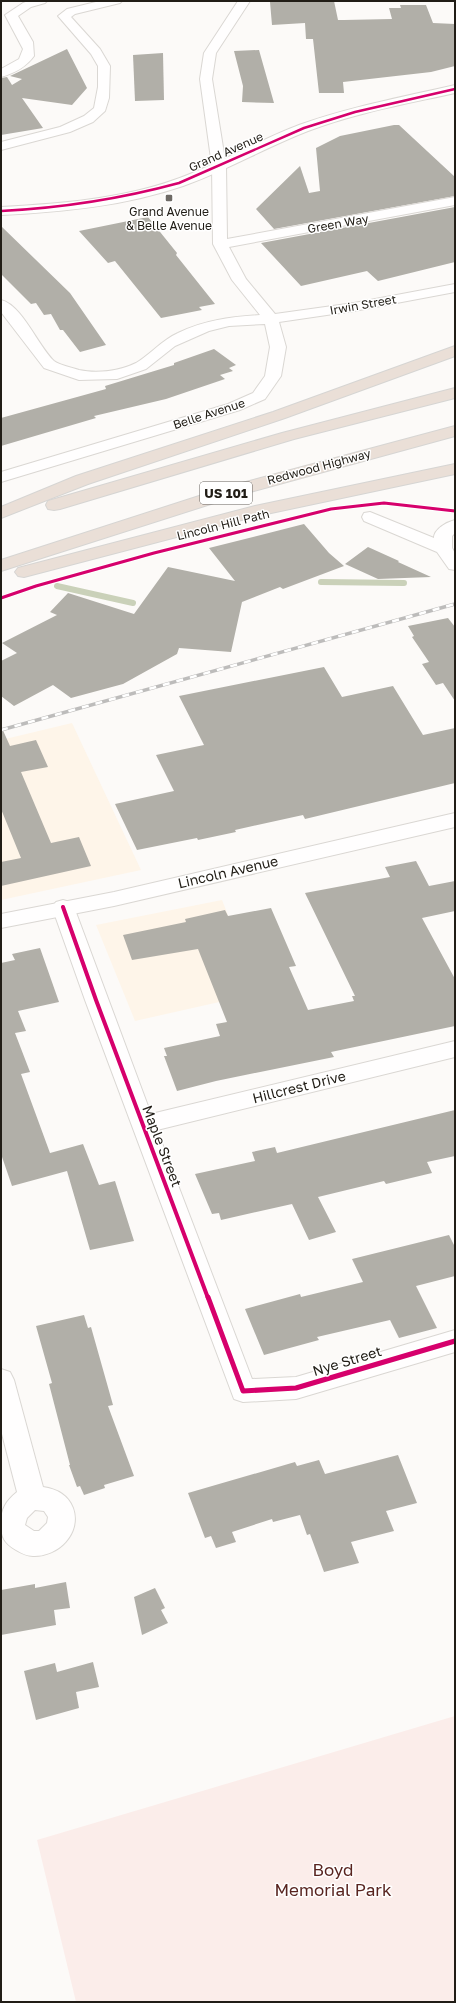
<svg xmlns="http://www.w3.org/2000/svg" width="456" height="2003" font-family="'Golos Text',sans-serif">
<rect width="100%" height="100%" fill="#fcfaf8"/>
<!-- built -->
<g fill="#fef5e9">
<path d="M72 723 141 870 1 900V740Z"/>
<path d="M222 900 259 993 135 1021 96 925Z"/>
</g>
<!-- green -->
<path fill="#fbedea" d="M455 1716V2002H76L37 1840Z"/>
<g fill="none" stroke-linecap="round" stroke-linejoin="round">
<!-- stream -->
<g stroke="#cad1b9" stroke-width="6">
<path d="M321 582 404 583"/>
<path d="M57 586 133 603"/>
</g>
</g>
<!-- building -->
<g fill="#b1afa8">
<path d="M334 1 338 20H344L392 19 389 8H401L400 5H426L433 23 455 24V66L431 72 343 82 344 93H319L313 39H306L305 23 272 25 270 2Z"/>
<path d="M67 49 87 88 72 105 22 98 43 128 1 135V78L7 77 12 85 22 79 10 76Z"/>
<path d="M259 50 274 103 242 102 243 86 234 51Z"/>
<path d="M163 53 164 100 135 101 133 55Z"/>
<path d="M394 125H399L455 177V196L274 229 256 209 300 166 309 193 320 191 316 148 340 136Z"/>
<path d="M455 207V262L378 281 367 271 301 286 261 243Z"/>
<path d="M148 217 177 253 176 255 215 304 199 307 202 310 161 318 115 261 108 263 79 231Z"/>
<path d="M1 226 70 293 106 345 80 352 63 330H60L51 314 44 315 36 303 31 304 1 274Z"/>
<path d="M214 349 236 365 229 368 233 371 220 375 225 379 166 399 94 416 96 418 1 446V418L106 389 105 386 174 365V363Z"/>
<path d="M304 524 329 553 344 566 283 589 280 587 242 602 231 652 179 648 177 654 123 684 71 698 53 685 14 706 1 696V661L17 653 2 643 57 615 50 612 68 593 134 614 168 567 235 581 209 548Z"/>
<path d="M368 547 399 561 398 562 431 577 378 579 345 564Z"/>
<path d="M448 618 455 627V701L443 683 436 685 422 664 429 662 412 637 414 636 408 626Z"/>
<path d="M324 667 342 697 393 686 423 735 455 728V783L305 819 303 815 235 830 236 832 198 840 197 838 137 850 115 804 174 791 156 755 204 745 179 696Z"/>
<path d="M1 726 10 746 36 740 48 767 21 772 51 843 79 837 91 866 1 886V862L21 858 1 809Z"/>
<path d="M416 861 429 886 455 881V911L422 918 455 979V1026L331 1052 334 1057 216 1081 177 1091 164 1056H167L164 1048 220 1036 216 1024 227 1022 198 949 132 960 123 935 186 922 185 919 225 910 228 916 271 908 296 966 289 967 308 1010 354 1001 352 996H355L305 893 390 877 385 867Z"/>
<path d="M40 948 59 1002 18 1011 26 1031 15 1033 30 1072 21 1074 50 1153 83 1144 99 1185 115 1181 134 1241 90 1250 67 1171 12 1186 1 1154V963L15 960 12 954Z"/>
<path d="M455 1110V1156L427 1162 432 1173 386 1184 384 1181 318 1197 336 1232 309 1240 292 1204 221 1220 219 1213 212 1214 195 1174 255 1161 252 1152 275 1147 277 1153Z"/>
<path d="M449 1235 455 1247V1276L416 1286 437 1328 399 1338 390 1320 317 1337 319 1340 264 1355 245 1309 300 1294 301 1297 363 1282 352 1259Z"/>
<path d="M84 1315 88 1328 91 1327 113 1405 108 1406 134 1476 104 1485 105 1488 84 1495 80 1486 77 1487 69 1465H70L49 1384 52 1383 36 1326Z"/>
<path d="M398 1455 417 1503 386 1511 394 1531 351 1542 359 1563 324 1572 310 1534 307 1535 300 1515 273 1522 272 1519 232 1532 236 1542 216 1548 211 1536 205 1538 188 1493 295 1462 297 1466 319 1460 325 1474Z"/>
<path d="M66 1582 70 1608 54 1610 56 1625 1 1635V1590L35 1584V1588Z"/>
<path d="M155 1588 165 1608 161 1610 168 1623 142 1635 134 1597Z"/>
<path d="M93 1662 99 1687 76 1692 79 1708 36 1720 24 1671 55 1663 57 1672Z"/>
</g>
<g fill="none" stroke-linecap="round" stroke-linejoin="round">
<defs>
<g id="minor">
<path d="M28 1H47L45 3 31 7 18 16 33 42 34 56C26 67 15 73 1 77V69L19 59 23 49 5 15 23 3Z"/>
<path d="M100 1H122L120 3 75 14 71 17 100 49 110 66 109 98 105 111 93 122 70 132 1 150V142L60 127 84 116 94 108 98 87V66L91 54 58 16 67 9Z"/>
<path d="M238 1H250L216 53 212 79 226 166 227 239 455 197V205L229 247 246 279 275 314 354 303 455 284V292L354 311 279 322 286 347 281 376 265 399 240 410 1 482V472L228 404 253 393 265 376 270 347 265 324 229 326 209 331 175 346 146 369 117 379 79 380 44 368 1 312V300C22 305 38 346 54 361 59 365 73 368 79 370 97 374 120 371 136 363 151 354 162 340 178 333 204 320 231 317 260 315L232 280 213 244 212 166 200 79 204 53Z"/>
<path d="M370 512 434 538C434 529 447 522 455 520V533L452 536V548L455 553V570L449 569 437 552 364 521 362 517 364 513Z"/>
<path d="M63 900 70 902 74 907 151 1114 455 1041V1057L157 1130 252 1379 296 1377 455 1330V1352L296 1399 243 1402 234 1399 85 1000 52 907 56 902Z"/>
<path d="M1 1369 10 1372 14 1380 43 1487C57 1489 68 1495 73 1508 82 1533 58 1557 33 1556 27 1556 21 1553 16 1550 4 1543 1 1537 1 1523 1 1509 6 1501 17 1492L1 1430ZM35 1510 44 1511 48 1517 47 1523 39 1531H34L25 1525 27 1518Z"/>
</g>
<path id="tertiary" d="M455 85V93C406 104 355 113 308 131 266 147 226 171 183 186 125 206 62 212 1 215V207C57 204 121 199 174 180 217 165 257 141 299 125 349 107 403 97 455 85Z"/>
<path id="secondary" d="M455 813V827L114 906 1 928V914L114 892Z"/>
<g id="motorway">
<path d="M455 346V356L285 418 88 484 1 518V507L76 476 273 412Z"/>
<path d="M455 388V398L294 439 60 509 54 510 48 509 46 505 48 501 282 433Z"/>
<path d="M455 426V436L239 495 1 571V560L227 487Z"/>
<path d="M455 464V474L257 516 24 577 18 576 15 572 18 568 255 506Z"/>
</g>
</defs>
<!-- minor casing -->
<use href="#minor" stroke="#dad7d3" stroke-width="2"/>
<!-- tertiary casing -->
<use href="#tertiary" stroke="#dad7d3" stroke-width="2"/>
<!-- secondary casing -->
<use href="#secondary" stroke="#dad7d3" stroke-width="2"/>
<!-- motorway casing -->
<use href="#motorway" stroke="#d6d5d3" stroke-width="2"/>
<!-- minor -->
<use href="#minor" fill="#fffefe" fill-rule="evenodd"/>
<!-- tertiary -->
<use href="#tertiary" fill="#fffefe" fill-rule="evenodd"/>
<!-- secondary -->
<use href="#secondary" fill="#fffefe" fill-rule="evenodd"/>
<!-- motorway -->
<use href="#motorway" fill="#eadfd7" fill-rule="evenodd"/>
<defs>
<path id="rail" d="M1 730 455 604"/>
</defs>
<!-- rail casing -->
<use href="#rail" stroke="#bdbcbb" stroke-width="3.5"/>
<!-- rail -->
<use href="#rail" stroke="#fff" stroke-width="2.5" stroke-dasharray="7" stroke-linecap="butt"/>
<defs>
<path id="cycleway-far3" d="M1 211C62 208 120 199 179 183L304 128 355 112 455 89"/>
<path id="cycleway-far2" d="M1 598 36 586 154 553 331 509 384 503 455 511"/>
<path id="cycleway-far1" d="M63 907 96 1000 208 1298"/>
<path id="cycleway" d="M208 1297 243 1391 296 1388 455 1341"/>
</defs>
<!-- cycleway-far3 casing -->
<use href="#cycleway-far3" stroke="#fff" stroke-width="4"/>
<!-- cycleway-far2 casing -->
<use href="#cycleway-far2" stroke="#fff" stroke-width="5"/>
<!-- cycleway-far1 casing -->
<use href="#cycleway-far1" stroke="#fff" stroke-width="6"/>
<!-- cycleway casing -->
<use href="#cycleway" stroke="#fff" stroke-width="8"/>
<!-- cycleway-far3 -->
<use href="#cycleway-far3" stroke="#d6006c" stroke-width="2.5"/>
<!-- cycleway-far2 -->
<use href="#cycleway-far2" stroke="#d6006c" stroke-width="3"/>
<!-- cycleway-far1 -->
<use href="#cycleway-far1" stroke="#d6006c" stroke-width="4"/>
<!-- cycleway -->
<use href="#cycleway" stroke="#d6006c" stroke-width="5"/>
</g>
<!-- markers -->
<rect fill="#6e6a65" stroke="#fff" stroke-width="1.5" x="165" y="194" width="8" height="8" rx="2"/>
<g text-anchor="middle" stroke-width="3" stroke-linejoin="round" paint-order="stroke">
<!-- far-street labels -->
<g font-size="12" fill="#211d16" stroke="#fff">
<text transform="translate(226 152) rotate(-24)" y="4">Grand Avenue</text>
<text transform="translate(338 224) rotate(-10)" y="4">Green Way</text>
<text transform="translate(363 305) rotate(-10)" y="4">Irwin Street</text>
<text transform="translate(209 414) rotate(-18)" y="4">Belle Avenue</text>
<text transform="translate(319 467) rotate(-15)" y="4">Redwood Highway</text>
<text transform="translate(223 525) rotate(-14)" y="4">Lincoln Hill Path</text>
</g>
<!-- far-poi labels -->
<g font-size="12" fill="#211d16" stroke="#fff">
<text x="169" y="216">Grand Avenue<tspan x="169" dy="14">&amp; Belle Avenue</tspan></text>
</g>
<!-- shield labels -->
<rect fill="#fff" stroke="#64615c" stroke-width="1" x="200" y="482" width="52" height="22" rx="3"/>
<g font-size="13" font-weight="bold" fill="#211d16">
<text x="226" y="498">US 101</text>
</g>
<!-- street labels -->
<g font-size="14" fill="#211d16" stroke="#fff">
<text transform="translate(228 872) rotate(-13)" y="5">Lincoln Avenue</text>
<text transform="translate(299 1087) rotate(-14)" y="5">Hillcrest Drive</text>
<text transform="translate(162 1146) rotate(69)" y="5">Maple Street</text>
<text transform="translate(347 1361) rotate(-17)" y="5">Nye Street</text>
</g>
<!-- near-park labels -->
<g font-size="17" fill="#58241f" stroke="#fff">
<text x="333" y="1876">Boyd<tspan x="333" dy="20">Memorial Park</tspan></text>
</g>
</g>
<!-- border -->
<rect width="456" height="2003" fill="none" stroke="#211d16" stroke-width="4"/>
</svg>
